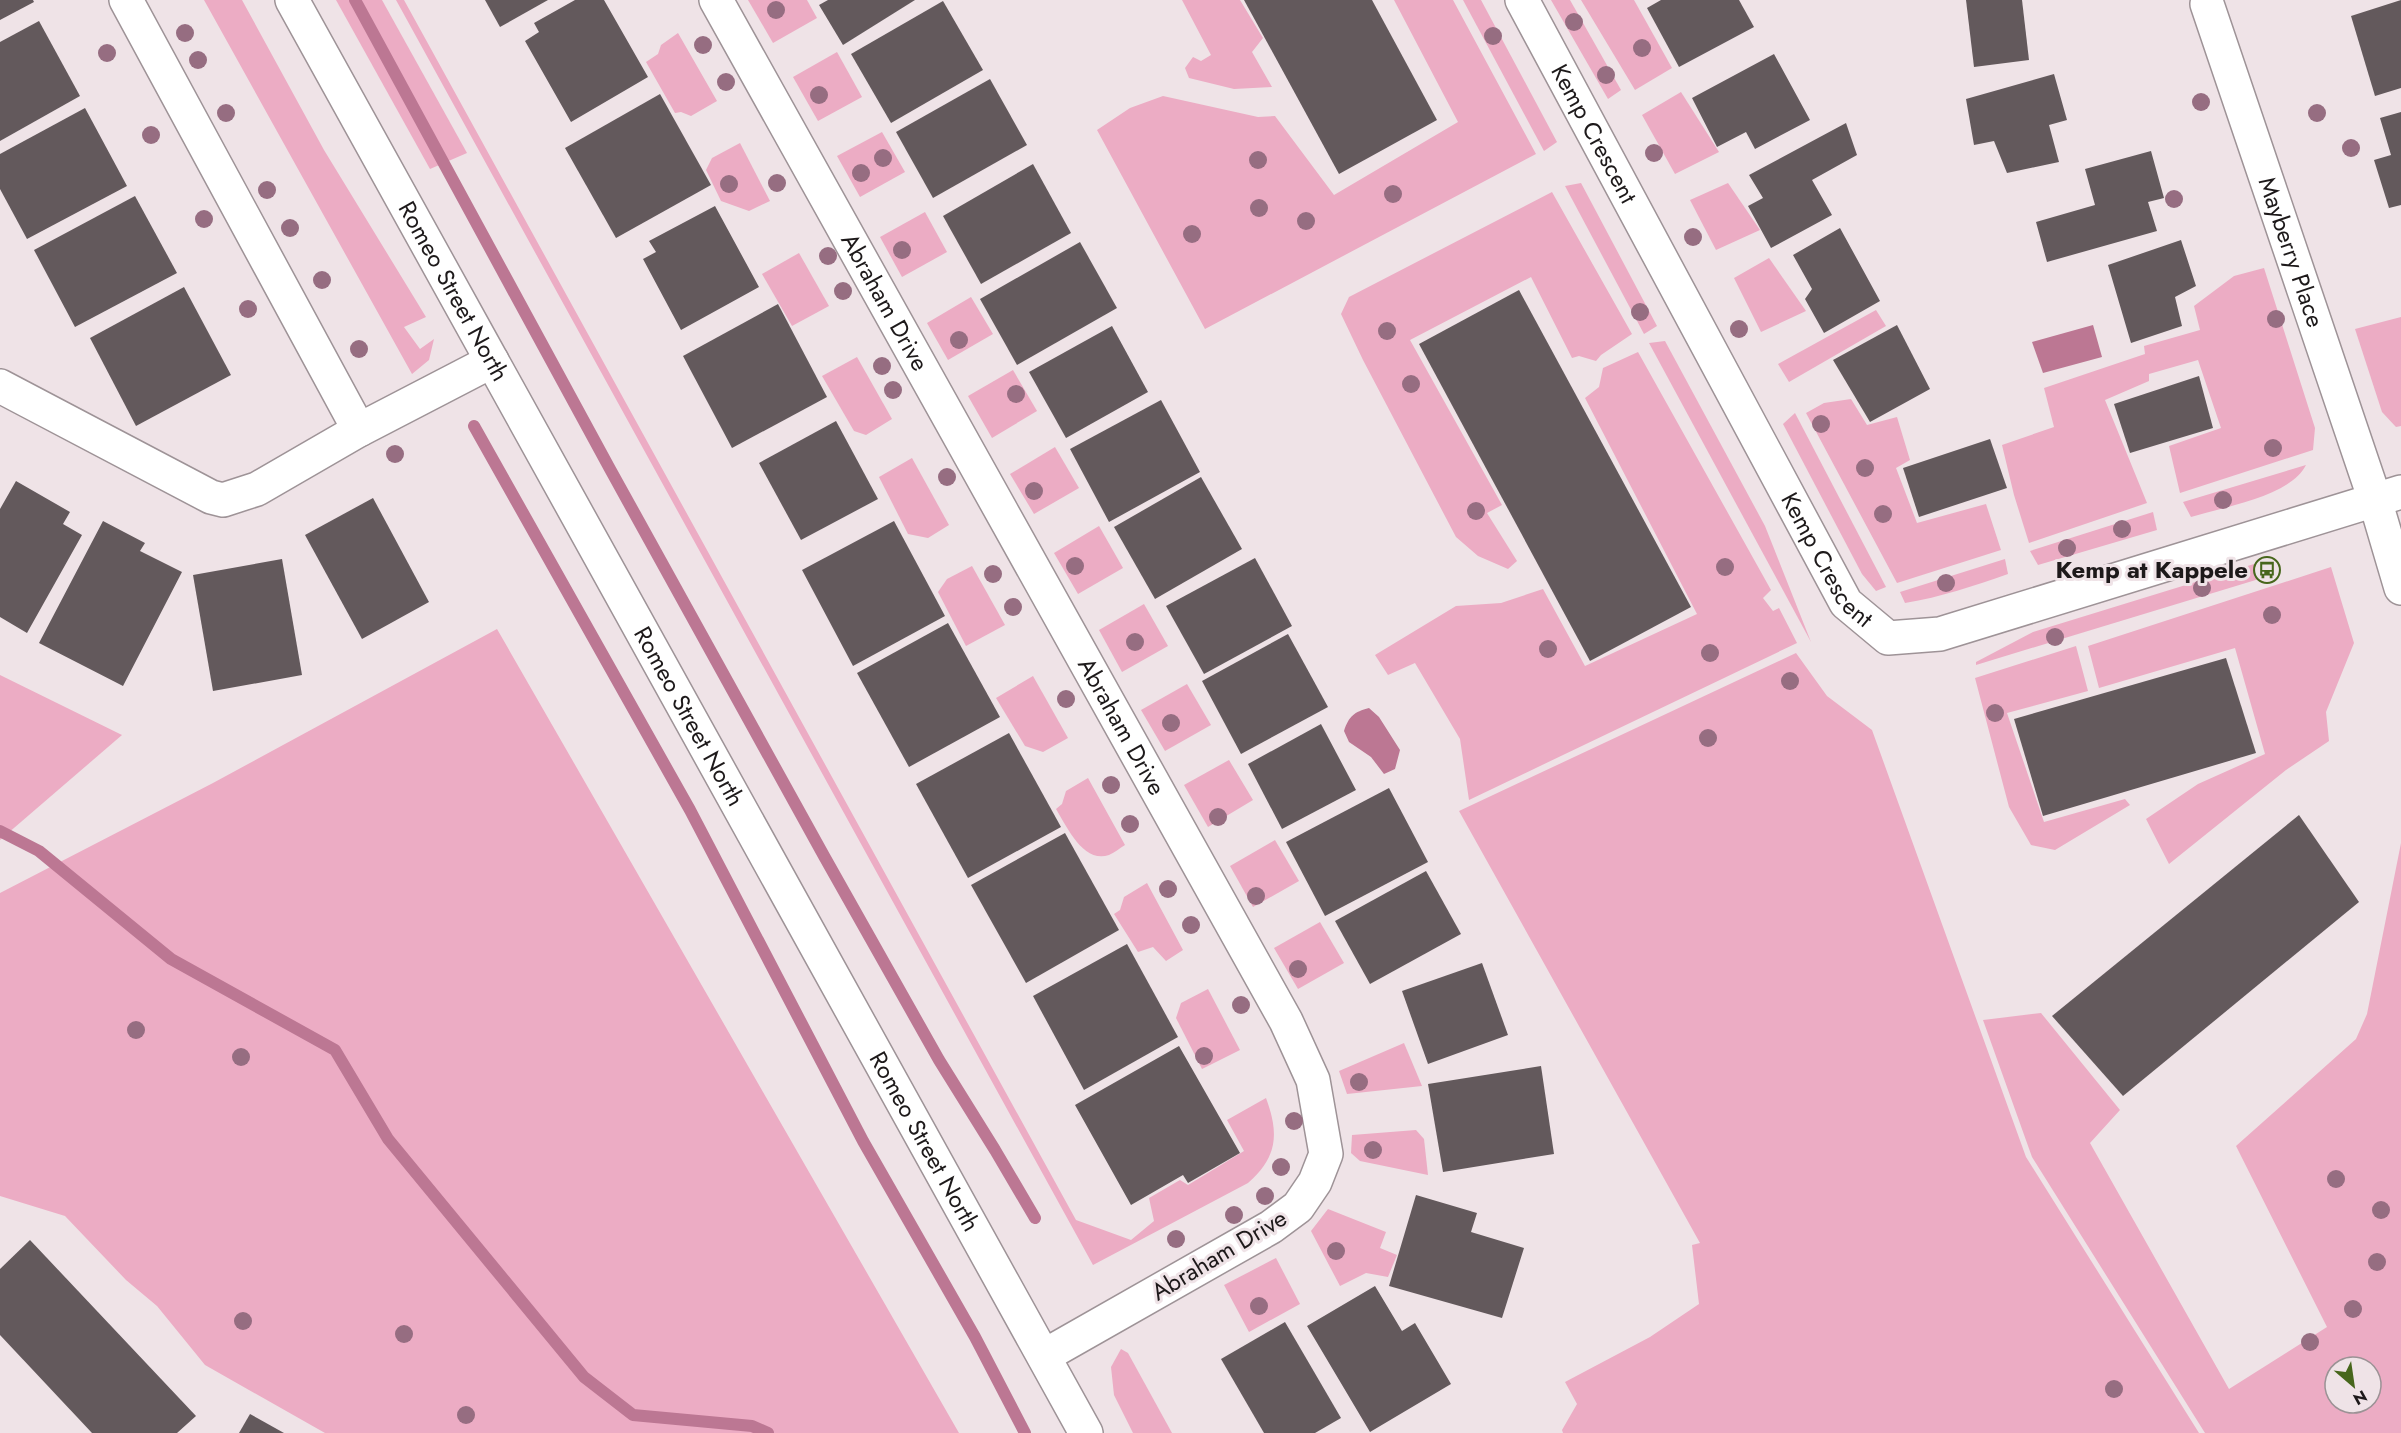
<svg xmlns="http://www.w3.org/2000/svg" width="2401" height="1433" font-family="Jost,sans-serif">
<rect width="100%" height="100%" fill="#efe3e7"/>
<!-- green -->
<g fill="#ecacc4" fill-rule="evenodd">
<path d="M204 0H242L324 150 426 317 404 327 420 349 434 339 429 360 412 374Z"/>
<path d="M336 0H382L467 153 430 169Z"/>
<path d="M396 0H404L1076 1220 1131 1240 1154 1221 1149 1198 1180 1180 1188 1185 1244 1151 1227 1120 1266 1098C1279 1133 1278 1157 1248 1183L1093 1265Z"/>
<path d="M748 0H807L817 18 773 43Z"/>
<path d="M1182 0H1240L1263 38 1252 52 1272 87 1234 89 1189 78 1185 68 1193 57 1201 61 1211 55Z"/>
<path d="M1394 0H1453L1536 154 1205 329 1097 130 1130 108 1163 96 1258 117 1275 116 1334 195 1458 122Z"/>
<path d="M1463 0H1481L1557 142 1544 151Z"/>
<path d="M1551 0H1570L1621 90 1608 99Z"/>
<path d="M1581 0H1634L1672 68 1635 90Z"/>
<path d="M678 33 717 101 691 116 681 112 675 113 646 62 658 54 661 45Z"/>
<path d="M837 52 862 97 818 121 793 77Z"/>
<path d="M1681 92 1719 152 1675 174 1642 115Z"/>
<path d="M882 132 905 172 860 197 837 156Z"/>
<path d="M740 143 770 201 749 211 721 201 706 170 712 158Z"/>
<path d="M1581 183 1657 326 1644 334 1565 186Z"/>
<path d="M1728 183 1760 230 1716 250 1690 200Z"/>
<path d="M1552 192 1632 334 1601 355 1596 361 1579 356 1572 358 1531 277 1410 340 1502 505 1487 513 1517 561 1508 569 1478 556 1456 537 1363 360 1341 314 1349 297Z"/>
<path d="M925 212 947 252 902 277 880 237Z"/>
<path d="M799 253 829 306 792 326 762 274Z"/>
<path d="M1769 258 1806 311 1761 332 1734 278Z"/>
<path d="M2264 268 2315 428 2313 450 2180 493 2169 446 2221 428 2198 360 2149 374V381L2105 400 2147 503 2029 543 2014 495 2002 445 2054 427 2044 388 2145 354 2144 346 2200 330 2194 306 2234 276Z"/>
<path d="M971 297 993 334 948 360 927 323Z"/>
<path d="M1876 310 1886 326 1789 382 1778 364Z"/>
<path d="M2401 317V426L2396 427 2382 412 2355 329Z"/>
<path d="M1665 341 1765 526 1811 642 1649 343Z"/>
<path d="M1638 352 1771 590 1763 598 1773 611 1779 608 1797 643 1469 800 1460 739 1415 663 1388 675 1375 655 1456 606 1501 603 1543 589 1585 666 1697 614 1585 398 1599 387 1603 368Z"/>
<path d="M857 357 892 419 866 435 854 431 822 376Z"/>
<path d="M1013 370 1037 411 992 438 968 396Z"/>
<path d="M1851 399 1867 425 1897 417 1910 460 1896 468 1917 523 1986 504 2001 550 1897 583 1806 413 1824 403Z"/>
<path d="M1795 413 1886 587 1876 591 1862 574 1783 424Z"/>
<path d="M1055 447 1079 488 1034 514 1010 474Z"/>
<path d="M912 458 949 525 928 538 908 534 879 477Z"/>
<path d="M2306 465C2291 496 2223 507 2191 517L2183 502Z"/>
<path d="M2153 512 2157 530 2038 565 2030 551Z"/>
<path d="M1099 526 1123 568 1078 594 1054 553Z"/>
<path d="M2005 559 2008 574C1974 586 1941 597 1905 603L1900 592Z"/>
<path d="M2254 564 2259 579 1976 665V662L2033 632Z"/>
<path d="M972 566 1005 625 966 646 938 592 947 579Z"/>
<path d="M2331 567 2354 643 2326 712 2329 741 2286 770 2169 864 2146 819 2198 784 2265 754 2235 648 2099 688 2088 646Z"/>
<path d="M1144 604 1168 646 1122 672 1099 630Z"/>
<path d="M497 629 959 1433H325L205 1365 157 1306 126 1280 65 1216 0 1196V893L213 783Z"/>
<path d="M2076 646 2088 691 2007 713 2044 822 2125 799 2130 805 2055 850 2031 845 2009 807 1975 678Z"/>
<path d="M1796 653 1827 696 1872 730 2026 1157 2199 1433H1563L1562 1430 1577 1404 1565 1382 1650 1337 1699 1304 1692 1245 1700 1243 1459 811Z"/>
<path d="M0 675 122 735 0 840Z"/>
<path d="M1033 676 1068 738 1043 752 1025 746 996 698Z"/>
<path d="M1187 684 1211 725 1165 751 1141 710Z"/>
<path d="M1229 760 1253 800 1208 827 1184 785Z"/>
<path d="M1088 778 1125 845C1120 848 1114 853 1109 855 1083 864 1066 825 1056 809L1062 804 1066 791Z"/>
<path d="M1275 840 1299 881 1253 907 1230 866Z"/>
<path d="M2401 843V1433H2205L2032 1157 1983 1020 2041 1013 2120 1110 2090 1143 2229 1389 2327 1327 2236 1146 2356 1039 2367 1014ZM2335 1367H2371V1403H2335Z"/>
<path d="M1147 883 1183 950 1166 961 1153 947 1138 952 1114 914 1120 910 1124 897Z"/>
<path d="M1320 922 1344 963 1298 989 1274 948Z"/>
<path d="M1208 989 1240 1050 1202 1069 1176 1018 1181 1003Z"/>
<path d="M1404 1043 1422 1086 1347 1094 1339 1071Z"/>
<path d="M1416 1130 1424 1139 1428 1175 1360 1161 1351 1153 1352 1135Z"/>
<path d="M1328 1209 1386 1232 1380 1248 1397 1255 1388 1277 1366 1273 1340 1286 1311 1231Z"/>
<path d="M1276 1258 1300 1304 1249 1332 1224 1285Z"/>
<path d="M1121 1349 1128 1353 1172 1433H1133L1114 1395 1111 1367Z"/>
</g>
<!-- water -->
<g fill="#bc7793">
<path d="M2093 325 2102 357 2043 373 2032 342Z"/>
<path d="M1369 708 1379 717 1400 750 1395 769 1384 774 1371 757 1349 742 1344 731C1349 716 1354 712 1369 708Z"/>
</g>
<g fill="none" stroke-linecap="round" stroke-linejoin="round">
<!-- stream -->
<g stroke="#bc7793" stroke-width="12">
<path d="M355 0 610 469 824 856 939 1060 995 1150 1035 1218"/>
<path d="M474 426 690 810 863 1141 975 1337 1025 1433"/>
<path d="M0 831 39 851 171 959 335 1050 388 1139 584 1377 633 1415 752 1426 768 1433"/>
</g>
</g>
<!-- building -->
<g fill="#63595c">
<path d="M0 0H33L34 2 0 20Z"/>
<path d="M485 0H548L500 27Z"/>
<path d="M575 0H604L648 77 571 122 525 41 539 32 534 23Z"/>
<path d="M828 0H915L843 45 819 5Z"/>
<path d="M1244 0H1372L1437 120 1339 174Z"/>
<path d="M1661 0H1739L1754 27 1679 67 1647 8Z"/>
<path d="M1966 0H2022L2029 60 1974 67Z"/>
<path d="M2401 0V88L2375 96 2351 16Z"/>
<path d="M943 1 983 70 891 123 851 54Z"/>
<path d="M39 21 80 96 0 141V42Z"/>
<path d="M1774 54 1810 120 1755 149 1746 132 1717 147 1692 98Z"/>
<path d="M2054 74 2067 120 2049 125 2059 162 2007 173 1994 141 1974 145 1966 99Z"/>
<path d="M990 79 1027 145 933 198 896 132Z"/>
<path d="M660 94 711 185 616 238 565 148Z"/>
<path d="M85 108 127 186 27 239 0 189V154Z"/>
<path d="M2401 112V205L2389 208 2374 160 2391 155 2380 118Z"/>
<path d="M1846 123 1857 155 1812 180 1832 215 1771 248 1748 206 1763 198 1749 175Z"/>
<path d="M2151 151 2164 198 2148 202 2157 231 2047 262 2036 222 2095 205 2085 169Z"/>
<path d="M1033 164 1071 233 981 284 943 216Z"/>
<path d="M135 196 177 273 75 327 34 250Z"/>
<path d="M715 206 759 287 681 330 643 259 656 252 649 241Z"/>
<path d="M1840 228 1880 301 1824 333 1805 299 1812 289 1793 255Z"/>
<path d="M2181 240 2196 286 2175 297 2182 326 2131 343 2108 265Z"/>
<path d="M1080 242 1117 308 1017 365 980 299Z"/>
<path d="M184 287 231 375 136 426 90 338Z"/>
<path d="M1519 290 1691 607 1590 661 1419 344Z"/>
<path d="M778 304 827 397 732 448 683 356Z"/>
<path d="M1897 325 1930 389 1870 422 1833 360Z"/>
<path d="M1112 326 1148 392 1066 438 1029 372Z"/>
<path d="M2199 376 2213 428 2130 453 2114 404Z"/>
<path d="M1161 400 1200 472 1109 522 1070 449Z"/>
<path d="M836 421 878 499 801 540 759 463Z"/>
<path d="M1990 439 2007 488 1919 517 1903 468Z"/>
<path d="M1201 477 1242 549 1155 599 1114 527Z"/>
<path d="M16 481 70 512 63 524 82 535 27 633 0 617V509Z"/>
<path d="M373 498 429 602 362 639 305 535Z"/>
<path d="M103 521 145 543 140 551 182 572 123 686 39 643Z"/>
<path d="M894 521 945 616 853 666 802 570Z"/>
<path d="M1255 558 1292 626 1204 674 1166 606Z"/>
<path d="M282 559 302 675 213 691 193 575Z"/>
<path d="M948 623 1000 717 909 767 857 673Z"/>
<path d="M1288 634 1328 707 1241 754 1202 681Z"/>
<path d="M2226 658 2256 753 2043 816 2014 719Z"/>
<path d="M1321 724 1356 790 1282 829 1248 764Z"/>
<path d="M1009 733 1061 827 968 878 916 784Z"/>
<path d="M1389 788 1428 862 1325 916 1286 842Z"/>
<path d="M2299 815 2359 902 2123 1096 2052 1016Z"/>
<path d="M1065 833 1119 930 1026 983 971 885Z"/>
<path d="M1426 871 1461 934 1370 984 1335 921Z"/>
<path d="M1127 944 1178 1037 1084 1090 1033 996Z"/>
<path d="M1482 963 1508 1035 1428 1064 1402 991Z"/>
<path d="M1179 1046 1240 1153 1188 1183 1183 1175 1131 1205 1075 1105Z"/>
<path d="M1541 1066 1554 1154 1443 1172 1428 1084Z"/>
<path d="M1416 1195 1477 1213 1471 1232 1524 1248 1502 1318 1389 1286Z"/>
<path d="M30 1240 196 1416 177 1433H92L0 1335V1269Z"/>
<path d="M1375 1286 1402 1331 1415 1323 1451 1384 1370 1432 1307 1326Z"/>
<path d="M1285 1322 1341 1418 1315 1433H1264L1221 1359Z"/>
<path d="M250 1414 284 1433H239Z"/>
</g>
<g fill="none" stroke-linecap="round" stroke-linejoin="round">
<defs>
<g id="minor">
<path d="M126 0 359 430"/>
<path id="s1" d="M716 0 1286 1021 1313 1080 1326 1154 1315 1182 1298 1207 1271 1227 1044 1356"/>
<path id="s2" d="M1522 0 1846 603 1888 638 1940 634 2401 492"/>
<path id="s3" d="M2207 4 2375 500 2401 588"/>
<path d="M0 386 211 497 223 500 257 489 359 430 492 361"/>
</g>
<g id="major">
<path id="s4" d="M292 0 1086 1433"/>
</g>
</defs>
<!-- minor casing -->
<use href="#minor" stroke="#9e9397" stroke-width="36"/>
<!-- major casing -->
<use href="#major" stroke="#9e9397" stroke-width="36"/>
<!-- minor -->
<use href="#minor" stroke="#fff" stroke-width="33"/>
<!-- major -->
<use href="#major" stroke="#fff" stroke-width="33"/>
</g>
<!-- trees -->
<g fill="#966d81">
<circle cx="776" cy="10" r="9"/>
<circle cx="1574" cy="22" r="9"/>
<circle cx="185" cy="33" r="9"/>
<circle cx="1493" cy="36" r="9"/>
<circle cx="703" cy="45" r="9"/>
<circle cx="1642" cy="48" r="9"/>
<circle cx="107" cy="53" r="9"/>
<circle cx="198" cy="60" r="9"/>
<circle cx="1606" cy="75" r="9"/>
<circle cx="726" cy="82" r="9"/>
<circle cx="819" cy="95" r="9"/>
<circle cx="2201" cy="102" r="9"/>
<circle cx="226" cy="113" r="9"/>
<circle cx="2317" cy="113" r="9"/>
<circle cx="151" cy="135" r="9"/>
<circle cx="2351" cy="148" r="9"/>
<circle cx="1654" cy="153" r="9"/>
<circle cx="883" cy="158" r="9"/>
<circle cx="1258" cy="160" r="9"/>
<circle cx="861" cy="173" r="9"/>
<circle cx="777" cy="183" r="9"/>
<circle cx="729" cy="184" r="9"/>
<circle cx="267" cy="190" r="9"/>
<circle cx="1393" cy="194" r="9"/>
<circle cx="2174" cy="199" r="9"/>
<circle cx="1259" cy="208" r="9"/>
<circle cx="204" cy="219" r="9"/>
<circle cx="1306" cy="221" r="9"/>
<circle cx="290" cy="228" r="9"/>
<circle cx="1192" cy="234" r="9"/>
<circle cx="1693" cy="237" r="9"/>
<circle cx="902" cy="250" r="9"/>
<circle cx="828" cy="256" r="9"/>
<circle cx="322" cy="280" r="9"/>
<circle cx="843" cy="291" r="9"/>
<circle cx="248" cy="309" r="9"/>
<circle cx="1640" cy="312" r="9"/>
<circle cx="2276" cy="319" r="9"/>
<circle cx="1739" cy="329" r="9"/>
<circle cx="1387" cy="331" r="9"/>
<circle cx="959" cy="340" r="9"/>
<circle cx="359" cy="349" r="9"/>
<circle cx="882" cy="366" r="9"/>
<circle cx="1411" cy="384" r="9"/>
<circle cx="893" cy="390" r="9"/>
<circle cx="1016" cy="394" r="9"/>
<circle cx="1821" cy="424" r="9"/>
<circle cx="2273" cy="448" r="9"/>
<circle cx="395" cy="454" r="9"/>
<circle cx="1865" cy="468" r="9"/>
<circle cx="947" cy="477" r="9"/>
<circle cx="1034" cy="491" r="9"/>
<circle cx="2223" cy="500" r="9"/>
<circle cx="1476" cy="511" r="9"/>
<circle cx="1883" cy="514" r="9"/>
<circle cx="2122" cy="529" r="9"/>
<circle cx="2067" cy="548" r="9"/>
<circle cx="1075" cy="566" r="9"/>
<circle cx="1725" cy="567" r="9"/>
<circle cx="993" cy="574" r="9"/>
<circle cx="1946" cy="583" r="9"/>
<circle cx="2202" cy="588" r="9"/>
<circle cx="1013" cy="607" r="9"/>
<circle cx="2272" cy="615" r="9"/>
<circle cx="2055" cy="637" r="9"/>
<circle cx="1135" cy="642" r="9"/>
<circle cx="1548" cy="649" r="9"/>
<circle cx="1710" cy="653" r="9"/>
<circle cx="1790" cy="681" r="9"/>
<circle cx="1066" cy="699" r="9"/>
<circle cx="1995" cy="713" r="9"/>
<circle cx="1171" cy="723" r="9"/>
<circle cx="1708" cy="738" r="9"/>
<circle cx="1111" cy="785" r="9"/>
<circle cx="1218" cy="817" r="9"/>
<circle cx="1130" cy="824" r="9"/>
<circle cx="1168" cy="889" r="9"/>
<circle cx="1256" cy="896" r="9"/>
<circle cx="1191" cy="925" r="9"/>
<circle cx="1298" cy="969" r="9"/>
<circle cx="1241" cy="1005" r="9"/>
<circle cx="136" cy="1030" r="9"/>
<circle cx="1204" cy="1056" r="9"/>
<circle cx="241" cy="1057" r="9"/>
<circle cx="1359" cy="1082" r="9"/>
<circle cx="1294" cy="1121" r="9"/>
<circle cx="1373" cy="1150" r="9"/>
<circle cx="1281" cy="1167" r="9"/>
<circle cx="2336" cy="1179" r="9"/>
<circle cx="1265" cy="1196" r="9"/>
<circle cx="2381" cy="1210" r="9"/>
<circle cx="1234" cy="1215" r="9"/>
<circle cx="1176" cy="1239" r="9"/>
<circle cx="1336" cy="1251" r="9"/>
<circle cx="2377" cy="1262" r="9"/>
<circle cx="1259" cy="1306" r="9"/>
<circle cx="2353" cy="1309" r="9"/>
<circle cx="243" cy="1321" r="9"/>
<circle cx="404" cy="1334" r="9"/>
<circle cx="2310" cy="1342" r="9"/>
<circle cx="2114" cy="1389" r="9"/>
<circle cx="466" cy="1415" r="9"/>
</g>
<!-- icons -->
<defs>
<symbol id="bus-ring" viewBox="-11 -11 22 22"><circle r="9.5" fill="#efe3e7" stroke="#47661c" stroke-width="1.5"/><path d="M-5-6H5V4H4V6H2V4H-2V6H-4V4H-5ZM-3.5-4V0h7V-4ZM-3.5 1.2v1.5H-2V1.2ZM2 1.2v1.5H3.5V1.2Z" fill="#47661c"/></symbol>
</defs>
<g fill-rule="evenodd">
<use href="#bus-ring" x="2252" y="555" width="30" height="30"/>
</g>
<g text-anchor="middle" stroke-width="6" stroke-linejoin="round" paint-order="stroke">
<!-- street labels -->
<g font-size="24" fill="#1d191a" stroke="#efe3e7">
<text dy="8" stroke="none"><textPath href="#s2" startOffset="152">Kemp Crescent</textPath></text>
<text dy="8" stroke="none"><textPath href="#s3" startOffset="262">Mayberry Place</textPath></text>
<text dy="8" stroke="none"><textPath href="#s4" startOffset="333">Romeo Street North</textPath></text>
<text dy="8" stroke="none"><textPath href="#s1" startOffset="346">Abraham Drive</textPath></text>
<text dy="8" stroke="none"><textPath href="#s2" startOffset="638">Kemp Crescent</textPath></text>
<text dy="8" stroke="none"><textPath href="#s4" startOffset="819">Romeo Street North</textPath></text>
<text dy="8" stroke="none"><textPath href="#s1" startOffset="832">Abraham Drive</textPath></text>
<text dy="8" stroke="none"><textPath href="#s4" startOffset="1305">Romeo Street North</textPath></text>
<text transform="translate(1219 1255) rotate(-31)" y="8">Abraham Drive</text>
</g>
<!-- poi labels -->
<g font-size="24" font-weight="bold" fill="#1d191a" stroke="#efe3e7" text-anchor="end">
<text x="2248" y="578">Kemp at Kappele</text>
</g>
</g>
<!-- north arrow -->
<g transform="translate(2353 1385) rotate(151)"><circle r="28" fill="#efe3e7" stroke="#9b9295" stroke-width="1.5"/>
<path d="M0-4.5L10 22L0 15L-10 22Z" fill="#47661c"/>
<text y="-9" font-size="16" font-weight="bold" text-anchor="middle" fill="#1d191a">N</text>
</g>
</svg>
